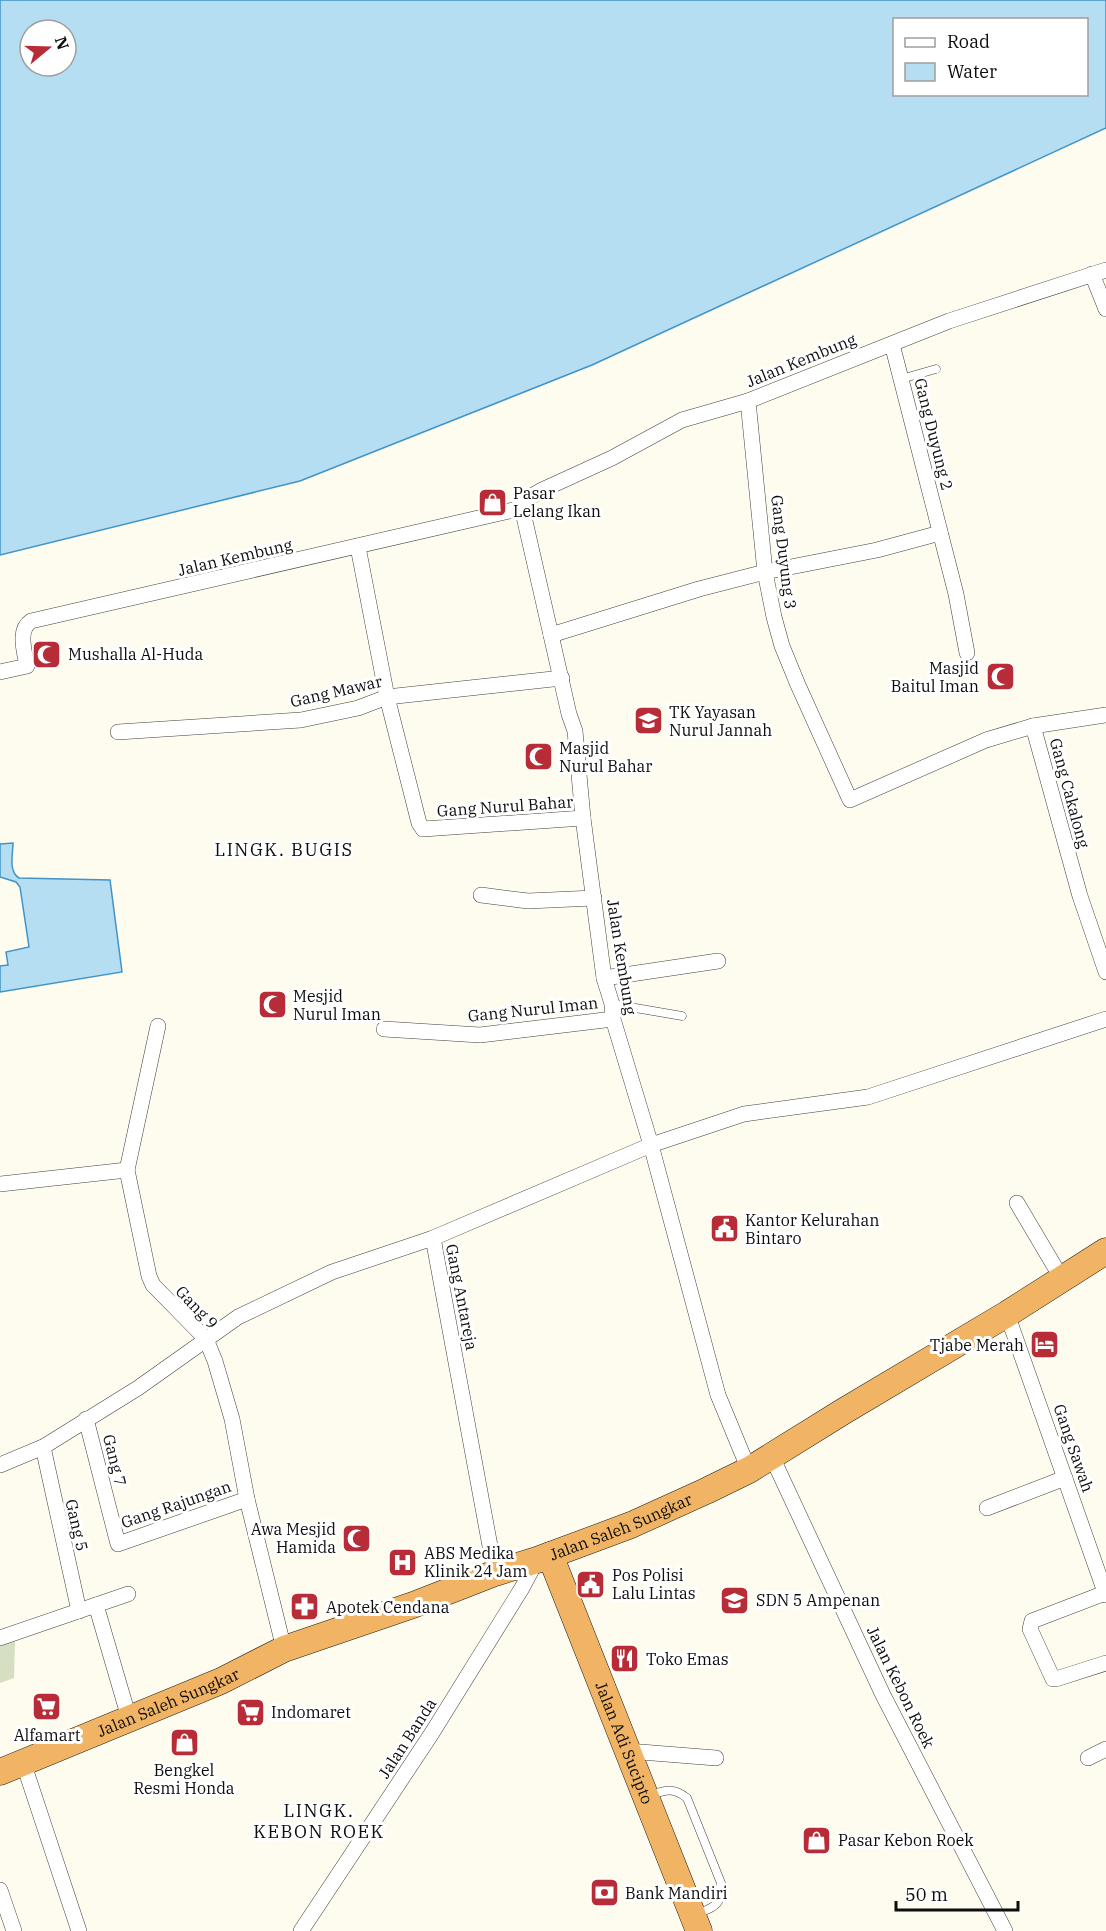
<svg xmlns="http://www.w3.org/2000/svg" width="1106" height="1931" font-family="'IBM Plex Serif',serif">
<rect width="100%" height="100%" fill="#fefbef"/>
<!-- cemetery -->
<path fill="#d6dfc1" d="M15 1641 14 1678 0 1683V1646Z"/>
<!-- water -->
<g fill="#b6def3" stroke="#4094c7" stroke-width="1.5" fill-rule="evenodd">
<path d="M0 0H1106V128L592 365 300 481 0 555ZM894 20H1086V94H894ZM30 30H66V66H30Z"/>
<path d="M13 843C13 854 8 871 19 878L110 880 122 972 0 992V966L8 965 6 952 29 947 20 887 16 882 0 877V844Z"/>
</g>
<g fill="none" stroke-linecap="round" stroke-linejoin="round">
<defs>
<g id="service">
<path d="M901 379 936 369"/>
<path d="M612 1004 682 1016"/>
<path d="M650 1795C666 1790 673 1787 687 1798L721 1883C722 1905 716 1906 697 1914"/>
</g>
<g id="minor">
<path d="M1092 274 1106 309"/>
<path d="M892 344 956 594 967 653"/>
<path d="M748 401 765 572 774 617 782 646 798 685 850 800 986 740 1033 726 1106 715"/>
<path d="M522 508 569 714 575 731 583 818 604 978 612 1004 613 1019 651 1145 718 1395 749 1470"/>
<path d="M358 547 387 697 419 823 423 829 583 818"/>
<path d="M551 635 699 589 765 572 877 550 940 533"/>
<path d="M0 672 27 666C25 653 17 630 31 621L522 508 530 497 542 490 612 458 682 420 748 401 949 321 1106 270"/>
<path d="M1033 726 1080 896 1106 972"/>
<path d="M118 732 301 720 358 708 387 697 562 678"/>
<path d="M481 895 528 901 594 898"/>
<path d="M604 978 718 961"/>
<path d="M158 1026 127 1170 149 1276 153 1285 206 1339 215 1361 232 1419 247 1499 284 1649"/>
<path d="M384 1029 480 1035 613 1019"/>
<path d="M0 1184 127 1170"/>
<path d="M1017 1203 1062 1279"/>
<path d="M433 1238 495 1573"/>
<path d="M1007 1314 1106 1595"/>
<path d="M86 1419 118 1544 247 1499"/>
<path d="M43 1447 79 1611"/>
<path d="M772 1457 883 1695 1005 1931"/>
<path d="M0 1465 43 1447 138 1388 238 1317 332 1272 433 1238 651 1145 744 1114 868 1097 1106 1019"/>
<path d="M987 1508 1065 1478"/>
<path d="M1105 1593 1032 1621 1030 1629 1053 1679H1056L1106 1663"/>
<path d="M96 1605 129 1718"/>
<path d="M0 1638 128 1594"/>
<path d="M628 1751 716 1758"/>
<path d="M1088 1758 1106 1749"/>
<path d="M23 1762 79 1931"/>
<path d="M0 1890 14 1931"/>
<path d="M301 1931 432 1733 522 1588 537 1560"/>
</g>
<g id="trunk">
<path id="s1" d="M550 1555 699 1931"/>
<path id="s2" d="M0 1772 221 1681 284 1649 413 1605 495 1573 537 1560 631 1525 706 1491 749 1470 844 1411 1007 1314 1106 1251"/>
</g>
</defs>
<!-- service casing -->
<use href="#service" stroke="#404040" stroke-width="9"/>
<!-- minor casing -->
<use href="#minor" stroke="#404040" stroke-width="16"/>
<!-- trunk casing -->
<use href="#trunk" stroke="#1e1e1e" stroke-width="27"/>
<!-- service -->
<use href="#service" stroke="#fff" stroke-width="8"/>
<!-- minor -->
<use href="#minor" stroke="#fff" stroke-width="15"/>
<!-- trunk -->
<use href="#trunk" stroke="#f0b464" stroke-width="26"/>
</g>
<!-- icons -->
<defs>
<symbol id="shop-square" viewBox="-11 -11 22 22"><rect x="-9" y="-9" width="18" height="18" rx="4" fill="#b72c36" stroke="#fff"/><path d="M-5-2.5h2.3a2.7 3.5 0 0 1 5.4 0H5L5.5 6h-11ZM-1.5-2.5h3a1.5 2.3 0 0 0-3 0Z" fill="#fff"/></symbol>
<symbol id="mosque-square" viewBox="-11 -11 22 22"><rect x="-9" y="-9" width="18" height="18" rx="4" fill="#b72c36" stroke="#fff"/><path d="M3.5-4.9A6 6 0 1 0 3.5 4.9A5 5 0 1 1 3.5-4.9Z" fill="#fff"/></symbol>
<symbol id="school-square" viewBox="-11 -11 22 22"><rect x="-9" y="-9" width="18" height="18" rx="4" fill="#b72c36" stroke="#fff"/><path d="M0-5L7-2L0 1L-7-2ZM-4 1L0 2.5L4 1V4Q0 6-4 4Z" fill="#fff"/></symbol>
<symbol id="civic-square" viewBox="-11 -11 22 22"><rect x="-9" y="-9" width="18" height="18" rx="4" fill="#b72c36" stroke="#fff"/><path d="M-.6-6.5H3V-4.5H.6V-3L4-1V1h2V6H-6V1h2V-1L-.6-3ZM-1.2 2.5V6h2.4V2.5Z" fill="#fff"/></symbol>
<symbol id="hotel-square" viewBox="-11 -11 22 22"><rect x="-9" y="-9" width="18" height="18" rx="4" fill="#b72c36" stroke="#fff"/><path d="M-6-4.5h1.5V1H6V5H4.5V3h-9V5H-6ZM-4 0a1.8 1.8 0 1 1 3.6 0ZM.5 0V-2.5h3Q6-2.5 6 0Z" fill="#fff"/></symbol>
<symbol id="hospital-square" viewBox="-11 -11 22 22"><rect x="-9" y="-9" width="18" height="18" rx="4" fill="#b72c36" stroke="#fff"/><path d="M-5-5h3v3.5h4V-5h3V5h-3V1.5h-4V5h-3Z" fill="#fff"/></symbol>
<symbol id="pharmacy-square" viewBox="-11 -11 22 22"><rect x="-9" y="-9" width="18" height="18" rx="4" fill="#b72c36" stroke="#fff"/><path d="M-2-6h4v4h4v4h-4v4h-4v-4h-4v-4h4Z" fill="#fff"/></symbol>
<symbol id="restaurant-square" viewBox="-11 -11 22 22"><rect x="-9" y="-9" width="18" height="18" rx="4" fill="#b72c36" stroke="#fff"/><path d="M-5-6h1v4h1v-4h1v4h1v-4h1v5L-1.5 .5V6h-2V.5L-5-1ZM5-6V6H3V1.5H1.5Q1.5-4 5-6Z" fill="#fff"/></symbol>
<symbol id="supermarket-square" viewBox="-11 -11 22 22"><rect x="-9" y="-9" width="18" height="18" rx="4" fill="#b72c36" stroke="#fff"/><path d="M-6-5.5h2.5l.6 2H6L4.5 2H-2.5L-4.4-4H-6ZM-1.5 3.2a1.3 1.3 0 1 0 .1 0ZM3 3.2a1.3 1.3 0 1 0 .1 0Z" fill="#fff"/></symbol>
<symbol id="bank-square" viewBox="-11 -11 22 22"><rect x="-9" y="-9" width="18" height="18" rx="4" fill="#b72c36" stroke="#fff"/><path d="M-6-4H6V4H-6ZM0-2.3a2.3 2.3 0 1 0 0 4.6a2.3 2.3 0 1 0 0-4.6Z" fill="#fff"/></symbol>
</defs>
<g fill-rule="evenodd">
<use href="#shop-square" x="476" y="486" width="33" height="33"/>
<use href="#mosque-square" x="30" y="638" width="33" height="33"/>
<use href="#mosque-square" x="984" y="660" width="33" height="33"/>
<use href="#school-square" x="632" y="704" width="33" height="33"/>
<use href="#mosque-square" x="522" y="740" width="33" height="33"/>
<use href="#mosque-square" x="256" y="988" width="33" height="33"/>
<use href="#civic-square" x="708" y="1212" width="33" height="33"/>
<use href="#hotel-square" x="1028" y="1328" width="33" height="33"/>
<use href="#mosque-square" x="340" y="1522" width="33" height="33"/>
<use href="#hospital-square" x="386" y="1546" width="33" height="33"/>
<use href="#civic-square" x="574" y="1568" width="33" height="33"/>
<use href="#school-square" x="718" y="1584" width="33" height="33"/>
<use href="#pharmacy-square" x="288" y="1590" width="33" height="33"/>
<use href="#restaurant-square" x="608" y="1642" width="33" height="33"/>
<use href="#supermarket-square" x="30" y="1690" width="33" height="33"/>
<use href="#supermarket-square" x="234" y="1696" width="33" height="33"/>
<use href="#shop-square" x="168" y="1726" width="33" height="33"/>
<use href="#shop-square" x="800" y="1824" width="33" height="33"/>
<use href="#bank-square" x="588" y="1876" width="33" height="33"/>
</g>
<g text-anchor="middle" stroke-width="6" stroke-linejoin="round" paint-order="stroke">
<!-- street labels -->
<g font-size="16" fill="#0d0d0d" stroke="#fff">
<text transform="translate(801 360) rotate(-22)" y="6">Jalan Kembung</text>
<text transform="translate(934 434) rotate(76)" y="6">Gang Duyung 2</text>
<text transform="translate(784 552) rotate(83)" y="6">Gang Duyung 3</text>
<text transform="translate(235 557) rotate(-13)" y="6">Jalan Kembung</text>
<text transform="translate(336 691) rotate(-13)" y="6">Gang Mawar</text>
<text transform="translate(1070 793) rotate(75)" y="6">Gang Cakalong</text>
<text transform="translate(505 806) rotate(-4)" y="6">Gang Nurul Bahar</text>
<text transform="translate(622 957) rotate(81)" y="6">Jalan Kembung</text>
<text transform="translate(533 1009) rotate(-6)" y="6">Gang Nurul Iman</text>
<text transform="translate(462 1297) rotate(79)" y="6">Gang Antareja</text>
<text transform="translate(197 1307) rotate(46)" y="6">Gang 9</text>
<text transform="translate(1074 1448) rotate(71)" y="6">Gang Sawah</text>
<text transform="translate(115 1460) rotate(76)" y="6">Gang 7</text>
<text transform="translate(176 1504) rotate(-19)" y="6">Gang Rajungan</text>
<text transform="translate(77 1525) rotate(77)" y="6">Gang 5</text>
<text dy="6" stroke="none"><textPath href="#s2" startOffset="668">Jalan Saleh Sungkar</textPath></text>
<text transform="translate(901 1687) rotate(64)" y="6">Jalan Kebon Roek</text>
<text dy="6" stroke="none"><textPath href="#s2" startOffset="182">Jalan Saleh Sungkar</textPath></text>
<text transform="translate(407 1738) rotate(-57)" y="6">Jalan Banda</text>
<text dy="6" stroke="none"><textPath href="#s1" startOffset="202">Jalan Adi Sucipto</textPath></text>
</g>
<!-- poi labels -->
<g font-size="16" fill="#0d0d0d" stroke="#fff" text-anchor="start">
<text x="513" y="499">Pasar<tspan x="513" dy="18">Lelang Ikan</tspan></text>
<text x="68" y="660">Mushalla Al-Huda</text>
<text x="979" y="674" text-anchor="end">Masjid<tspan x="979" dy="18">Baitul Iman</tspan></text>
<text x="669" y="718">TK Yayasan<tspan x="669" dy="18">Nurul Jannah</tspan></text>
<text x="559" y="754">Masjid<tspan x="559" dy="18">Nurul Bahar</tspan></text>
<text x="293" y="1002">Mesjid<tspan x="293" dy="18">Nurul Iman</tspan></text>
<text x="745" y="1226">Kantor Kelurahan<tspan x="745" dy="18">Bintaro</tspan></text>
<text x="1024" y="1351" text-anchor="end">Tjabe Merah</text>
<text x="336" y="1535" text-anchor="end">Awa Mesjid<tspan x="336" dy="18">Hamida</tspan></text>
<text x="424" y="1559">ABS Medika<tspan x="424" dy="18">Klinik 24 Jam</tspan></text>
<text x="612" y="1581">Pos Polisi<tspan x="612" dy="18">Lalu Lintas</tspan></text>
<text x="756" y="1606">SDN 5 Ampenan</text>
<text x="326" y="1613">Apotek Cendana</text>
<text x="646" y="1665">Toko Emas</text>
<text x="271" y="1718">Indomaret</text>
<text x="47" y="1741" text-anchor="middle">Alfamart</text>
<text x="184" y="1776" text-anchor="middle">Bengkel<tspan x="184" dy="18">Resmi Honda</tspan></text>
<text x="838" y="1846">Pasar Kebon Roek</text>
<text x="625" y="1899">Bank Mandiri</text>
</g>
<!-- neighbourhood labels -->
<g font-size="18" letter-spacing="1.5" fill="#0d0d0d" stroke="#fff">
<text x="284" y="856">LINGK. BUGIS</text>
<text x="319" y="1817">LINGK.<tspan x="319" dy="21">KEBON ROEK</tspan></text>
</g>
</g>
<!-- legend -->
<rect x="893" y="18" width="195" height="78" fill="#ffffff" stroke="#9e9e9e" stroke-width="1.5"/>
<rect x="905" y="38" width="30" height="9" fill="#ffffff" stroke="#9e9e9e" stroke-width="1.5"/>
<text x="947" y="48" font-size="18" fill="#0d0d0d">Road</text>
<rect x="905" y="63" width="30" height="18" fill="#b6def3" stroke="#9e9e9e" stroke-width="1.5"/>
<text x="947" y="78" font-size="18" fill="#0d0d0d">Water</text>
<!-- north arrow -->
<g transform="translate(48 48) rotate(71)"><circle r="28" fill="#ffffff" stroke="#9e9e9e" stroke-width="1.5"/>
<path d="M0-4.5L10 22L0 15L-10 22Z" fill="#b72c36"/>
<text y="-9" font-size="16" font-weight="bold" text-anchor="middle" fill="#0d0d0d">N</text>
</g>
<!-- scale -->
<path d="M896 1901v9h122v-9" fill="none" stroke="#0d0d0d" stroke-width="3"/>
<text x="905" y="1901" font-size="18" fill="#0d0d0d" stroke="#ffffff" stroke-width="4.5" paint-order="stroke">50 m</text>
</svg>
